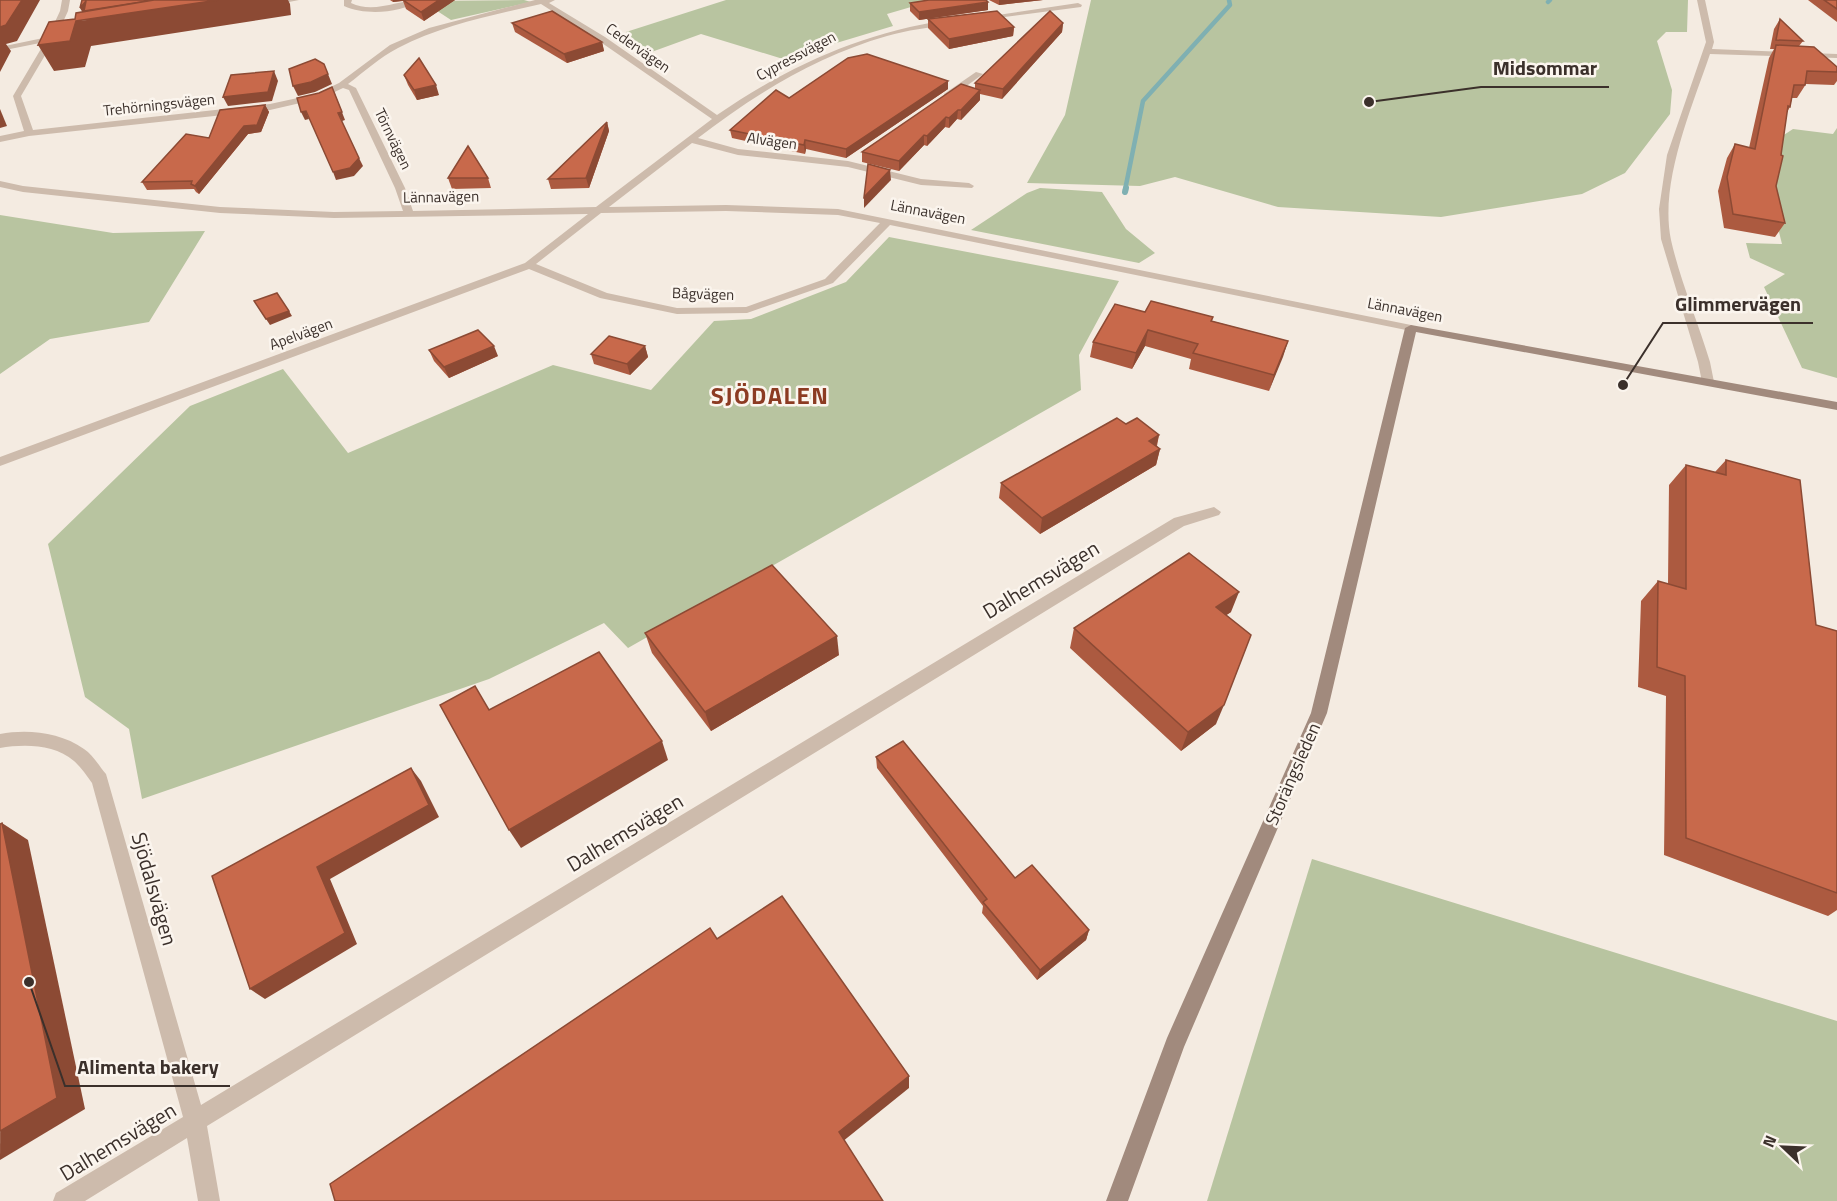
<svg xmlns="http://www.w3.org/2000/svg" width="1837" height="1201" font-family="'Titillium Web',sans-serif">
<rect width="100%" height="100%" fill="#f4ebe1"/>
<!-- green -->
<g fill="#b8c4a0">
<path d="M524 0 531 2 451 20 422 1Z"/>
<path d="M726 0H935L887 14 893 26 833 44 796 63 701 34 646 54 626 32Z"/>
<path d="M1091 0H1688L1687 32H1666L1657 41 1672 90 1670 114 1625 173 1582 194 1441 217 1278 207 1175 177 1140 186 1027 183 1065 115Z"/>
<path d="M1837 128V378L1802 368 1764 287 1785 274 1750 258 1746 243 1782 244 1771 200 1751 156 1793 129 1833 134Z"/>
<path d="M1040 188 1102 192 1126 229 1155 253 1139 263 971 230 1027 193Z"/>
<path d="M0 215 113 233 205 231 149 322 50 339 0 374Z"/>
<path d="M889 237 1119 281 1079 355 1081 390 628 648 604 623 489 679 142 799 129 729 85 697 48 544 190 406 283 369 348 453 553 365 651 390 714 321 751 319 846 282Z"/>
<path d="M1312 859 1837 1021V1201H1207Z"/>
</g>
<g fill="none" stroke-linecap="round" stroke-linejoin="round">
<!-- stream-far1 -->
<g stroke="#7fb0b2" stroke-width="4.5">
<path d="M1548 2 1550 0"/>
<path d="M1125 190 1143 101 1230 5 1229 0"/>
</g>
<!-- stream -->
<path stroke="#7fb0b2" stroke-width="6" d="M1125 192 1126 188"/>
<!-- minor -->
<g fill="#cdbbac" fill-rule="evenodd">
<path d="M62 0H70L68 11 57 35 63 37 54 40 21 96 33 130 270 104 316 94 339 83 390 45 429 28 535 0H555L549 3 605 37 717 115C788 66 862 33 947 20H950V24C929 28 907 30 887 36 817 56 755 94 698 138L738 149 848 161 921 179 969 183 974 186 972 188 921 185 848 167 738 155 692 143 609 207 726 205 838 209 1411 325 1417 328 1411 331 890 225 833 283 747 313 677 314 600 298 529 269 0 466V457L525 263 588 214 334 218 220 213 23 192 0 187V181L23 186 220 207 334 212 403 211 395 188 349 90 343 88 322 98 270 110 29 136 0 142V136L24 131 13 96 45 42 0 51V47L48 37 60 11ZM541 4 599 41 712 119 596 207 413 211 405 188 356 88 348 84C364 72 380 57 398 48 442 25 492 15 541 4ZM726 211 838 215 880 223 825 279 746 307 677 308 607 293 536 264 601 213Z"/>
<path d="M280 0H299L269 6 265 4Z"/>
<path d="M344 0H352L351 3C374 14 397 0 421 0 400 13 367 16 344 6Z"/>
<path d="M1697 0H1705L1714 42 1712 49 1837 54V58L1710 54C1692 107 1659 183 1671 240 1680 280 1698 322 1710 362L1714 382 1708 386 1702 382 1698 362 1661 239 1659 209 1667 155 1706 42Z"/>
<path d="M1078 3 1082 5 1081 7 982 20 978 18Z"/>
<path d="M976 72 983 74 950 98H944V94Z"/>
<path d="M1214 507 1221 512 1219 515 1184 526 207 1126 220 1201H198L187 1138 85 1201H53L56 1193 183 1117 92 783C86 775 81 767 74 761 54 744 24 744 0 748V734C27 729 60 732 84 749 93 755 99 766 106 774L201 1105 1174 518Z"/>
</g>
<!-- secondary -->
<path fill="#a18a7d" fill-rule="evenodd" d="M1411 325 1837 402V410L1416 332 1327 713 1184 1047 1128 1201H1106L1167 1038 1311 713 1405 328Z"/>
</g>
<!-- wall -->
<g fill="#ac5a40">
<path d="M390 0H455L424 21 406 9 403 1 393 2Z"/>
<path d="M989 0H1043L999 5Z"/>
<path d="M1808 0H1837V22Z"/>
<path d="M910 3 988 10 919 20 910 11Z"/>
<path d="M928 19 1014 27 1013 36 949 49 928 28Z"/>
<path d="M1780 19 1803 41 1799 46 1837 67V81L1834 85 1806 84 1797 98H1792L1790 107 1787 112 1776 186 1785 223 1775 237 1724 228 1718 191 1727 158 1735 144 1749 148 1769 58 1774 49H1770L1774 29Z"/>
<path d="M512 23 602 42 604 51 567 63 515 32Z"/>
<path d="M1063 23 1062 32 1002 99 980 94V100L961 120 957 119 949 128 945 127 927 146 924 145 899 171 862 162V152L975 89V83Z"/>
<path d="M404 75 439 95 417 100 408 85Z"/>
<path d="M948 81V89L846 158 806 149 805 154 732 138 730 130 789 98Z"/>
<path d="M265 105 269 112 261 132 248 134 199 194 196 192 194 189 147 190 142 182 209 138Z"/>
<path d="M607 122 609 131 589 188 551 189 548 179Z"/>
<path d="M448 178H488L491 188 452 189Z"/>
<path d="M1145 312 1213 317 1212 321 1288 341 1269 391 1189 369 1191 359 1145 346 1132 369 1090 357 1093 342Z"/>
<path d="M645 346 648 357 630 375 594 364 591 354Z"/>
<path d="M429 350 498 356 449 378 434 361Z"/>
<path d="M1126 424 1159 435 1157 446 1160 449 1156 465 1040 534 999 498 1001 483Z"/>
<path d="M1726 460 1816 625 1837 631V910L1828 916 1664 855 1666 696 1638 687 1641 601 1658 581 1668 584 1669 485 1686 465 1715 472Z"/>
<path d="M1231 612 1226 615 1216 724 1181 751 1070 648 1074 628Z"/>
<path d="M645 633 839 655 711 731 652 653Z"/>
<path d="M876 757 1015 878 1089 930 1086 940 1037 980 982 913 983 906 877 768Z"/>
</g>
<!-- shaded-wall -->
<g fill="#8c4a34">
<path d="M22 0H40L17 41 6 44 11 51 0 72V27Z"/>
<path d="M185 0H288L290 4 291 15 91 46 85 67 54 71 38 45 76 21 87 20 80 8 86 1Z"/>
<path d="M393 0H409L393 2Z"/>
<path d="M439 0H455L424 21 421 12Z"/>
<path d="M999 0H1043L999 5Z"/>
<path d="M988 2V10L919 20V12Z"/>
<path d="M1063 23 1062 32 1002 99 1003 89Z"/>
<path d="M1014 27 1013 36 949 49V39Z"/>
<path d="M602 42 604 51 567 63 564 54Z"/>
<path d="M324 64 332 84 315 92 298 96 293 86Z"/>
<path d="M274 71 278 81 272 101 228 106 223 97Z"/>
<path d="M948 81V89L846 158V149Z"/>
<path d="M436 85 439 95 417 100 414 90Z"/>
<path d="M332 87 335 94 345 120 342 121 338 113Z"/>
<path d="M980 90V100L961 120V110Z"/>
<path d="M265 105 269 112 261 132 248 134 199 194 195 186 244 126Z"/>
<path d="M0 109 7 126 0 128Z"/>
<path d="M958 110 957 119 949 128V118Z"/>
<path d="M306 111 309 119 305 120 301 112Z"/>
<path d="M946 117 945 127 927 146V136Z"/>
<path d="M607 122 609 131 589 188 586 178Z"/>
<path d="M924 135V145L899 171V161Z"/>
<path d="M805 140 806 149 805 154 804 145Z"/>
<path d="M359 158 363 166 354 176 336 180 333 172Z"/>
<path d="M890 170 891 180 864 208V197Z"/>
<path d="M289 311 292 316 270 325 266 319Z"/>
<path d="M1148 330 1145 346 1132 369 1136 353Z"/>
<path d="M1288 341 1283 357 1269 391 1274 375Z"/>
<path d="M494 346 498 356 449 378 444 367Z"/>
<path d="M645 346 648 357 630 375 627 364Z"/>
<path d="M1159 435 1155 451 1149 441Z"/>
<path d="M1160 449 1156 465 1040 534 1042 518Z"/>
<path d="M1239 592 1231 612 1209 627 1216 607Z"/>
<path d="M837 636 839 655 711 731 705 712Z"/>
<path d="M1224 705 1216 724 1181 751 1188 732Z"/>
<path d="M662 741 668 760 521 848 509 830Z"/>
<path d="M411 768 421 781 439 817 330 879 357 944 265 999 250 989 317 867Z"/>
<path d="M2 823 28 840 85 1109 0 1160Z"/>
<path d="M1089 930 1086 940 1037 980 1040 970Z"/>
<path d="M909 1076V1088L842 1142 839 1132Z"/>
</g>
<!-- building -->
<g fill="#c8694b" stroke="#8c4a34" stroke-width="1.5">
<path d="M0 0H22L6 25 0 27Z"/>
<path d="M82 0H154L84 11 86 1 80 8Z"/>
<path d="M154 0H218L76 21 70 41 38 45 49 22 75 19 76 13Z"/>
<path d="M403 0H439L421 12Z"/>
<path d="M929 0H986L988 2 919 12 910 3Z"/>
<path d="M1824 0H1837V9Z"/>
<path d="M552 11 602 42 564 54 512 23Z"/>
<path d="M997 11 1014 27 949 39 928 19Z"/>
<path d="M1050 11 1063 23 1003 89 975 83Z"/>
<path d="M1780 19 1803 41 1776 40Z"/>
<path d="M1776 45 1814 47 1837 67V72L1807 71 1805 85H1794L1790 107 1788 106 1781 155 1783 156 1776 186 1785 223 1733 214 1727 177 1735 144 1755 149Z"/>
<path d="M867 54 948 81 846 149 805 140 804 145 730 130 776 90 789 98 848 58Z"/>
<path d="M419 58 436 85 414 90 404 75Z"/>
<path d="M315 59 324 64 328 74 311 82 293 86 289 69Z"/>
<path d="M274 71 268 92 223 97 231 75Z"/>
<path d="M961 84 980 90 961 110H958L949 118 946 117 927 136 924 135 899 161 862 152Z"/>
<path d="M332 87 342 112 338 113 359 158 350 168 333 172 306 111 301 112 297 98 319 93Z"/>
<path d="M265 105 257 125 244 126 195 186 191 184 192 181 142 182 186 134 209 138 220 110Z"/>
<path d="M607 122 586 178 548 179Z"/>
<path d="M468 146 488 178H448Z"/>
<path d="M868 164 890 170 864 197Z"/>
<path d="M277 293 289 311 266 319 254 301Z"/>
<path d="M1151 301 1213 317 1211 321 1288 341 1274 375 1193 353 1198 344 1148 330 1136 353 1093 342 1115 304 1145 312Z"/>
<path d="M478 330 494 346 444 367 429 350Z"/>
<path d="M609 336 645 346 627 364 591 354Z"/>
<path d="M1117 418 1126 424 1137 418 1159 435 1149 441 1160 449 1042 518 1001 483Z"/>
<path d="M1726 460 1800 480 1816 625 1837 631V893L1686 838 1685 676 1657 667 1658 581 1686 589V465L1726 475Z"/>
<path d="M1189 553 1239 592 1216 607 1251 635 1224 705 1188 732 1074 628Z"/>
<path d="M772 565 837 636 705 712 645 633Z"/>
<path d="M599 652 662 741 509 830 440 705 475 686 489 710Z"/>
<path d="M903 741 1015 878 1032 865 1089 930 1040 970 983 902 987 899 876 757Z"/>
<path d="M411 768 429 805 317 867 345 933 250 989 212 876Z"/>
<path d="M2 823 57 1098 0 1131V824Z"/>
<path d="M782 896 909 1076 839 1132 883 1201H335L330 1184 710 928 717 939Z"/>
</g>
<g text-anchor="middle" stroke-width="5" stroke-linejoin="round" paint-order="stroke">
<!-- far-street labels -->
<g font-size="15" fill="#3b302b" stroke="#fbf5ee">
<text transform="translate(638 48) rotate(35)" y="5">Cedervägen</text>
<text transform="translate(796 56) rotate(-28)" y="5">Cypressvägen</text>
<text transform="translate(159 105) rotate(-6)" y="5">Trehörningsvägen</text>
<text transform="translate(393 139) rotate(64)" y="5">Törnvägen</text>
<text transform="translate(772 141) rotate(8)" y="5">Alvägen</text>
<text transform="translate(441 197) rotate(-1)" y="5">Lännavägen</text>
<text transform="translate(928 212) rotate(11)" y="5">Lännavägen</text>
<text transform="translate(703 294) rotate(2)" y="5">Bågvägen</text>
<text transform="translate(1405 310) rotate(11)" y="5">Lännavägen</text>
<text transform="translate(301 334) rotate(-20)" y="5">Apelvägen</text>
</g>
<!-- street labels -->
<g font-size="18" fill="#3b302b" stroke="#fbf5ee">
<text transform="translate(1293 774) rotate(-66)" y="6">Storängsleden</text>
</g>
<!-- near-street labels -->
<g font-size="21" fill="#3b302b" stroke="#fbf5ee">
<text transform="translate(1041 580) rotate(-31)" y="7">Dalhemsvägen</text>
<text transform="translate(625 833) rotate(-31)" y="7">Dalhemsvägen</text>
<text transform="translate(154 889) rotate(74)" y="7">Sjödalsvägen</text>
<text transform="translate(118 1142) rotate(-31)" y="7">Dalhemsvägen</text>
</g>
<!-- district labels -->
<g font-size="24" font-weight="bold" letter-spacing="1.5" fill="#8c3b22" stroke="#fbf5ee">
<text x="770" y="404">SJÖDALEN</text>
</g>
</g>
<!-- callouts -->
<path fill="none" stroke="#3b302b" stroke-width="2" d="M1369 102L1481 87H1609M1623 385L1663 323H1813M29 982L65 1086H230"/>
<g fill="#3b302b" stroke="#fbf5ee" stroke-width="2">
<circle cx="1369" cy="102" r="6"/>
<circle cx="1623" cy="385" r="6"/>
<circle cx="29" cy="982" r="6"/>
</g>
<g font-size="20" text-anchor="middle" font-weight="bold" fill="#3b302b" stroke="#fbf5ee" stroke-width="5" stroke-linejoin="round" paint-order="stroke">
<text x="1545" y="75">Midsommar</text>
<text x="1738" y="311">Glimmervägen</text>
<text x="148" y="1074">Alimenta bakery</text>
</g>
<!-- north arrow -->
<g transform="translate(1783 1147) rotate(293)" stroke="#fbf5ee" stroke-width="4.5" paint-order="stroke">
<path d="M0-4.5L10 22L0 15L-10 22Z" fill="#3b302b"/>
<text y="-9" font-size="16" font-weight="bold" text-anchor="middle" fill="#3b302b">N</text>
</g>
</svg>
